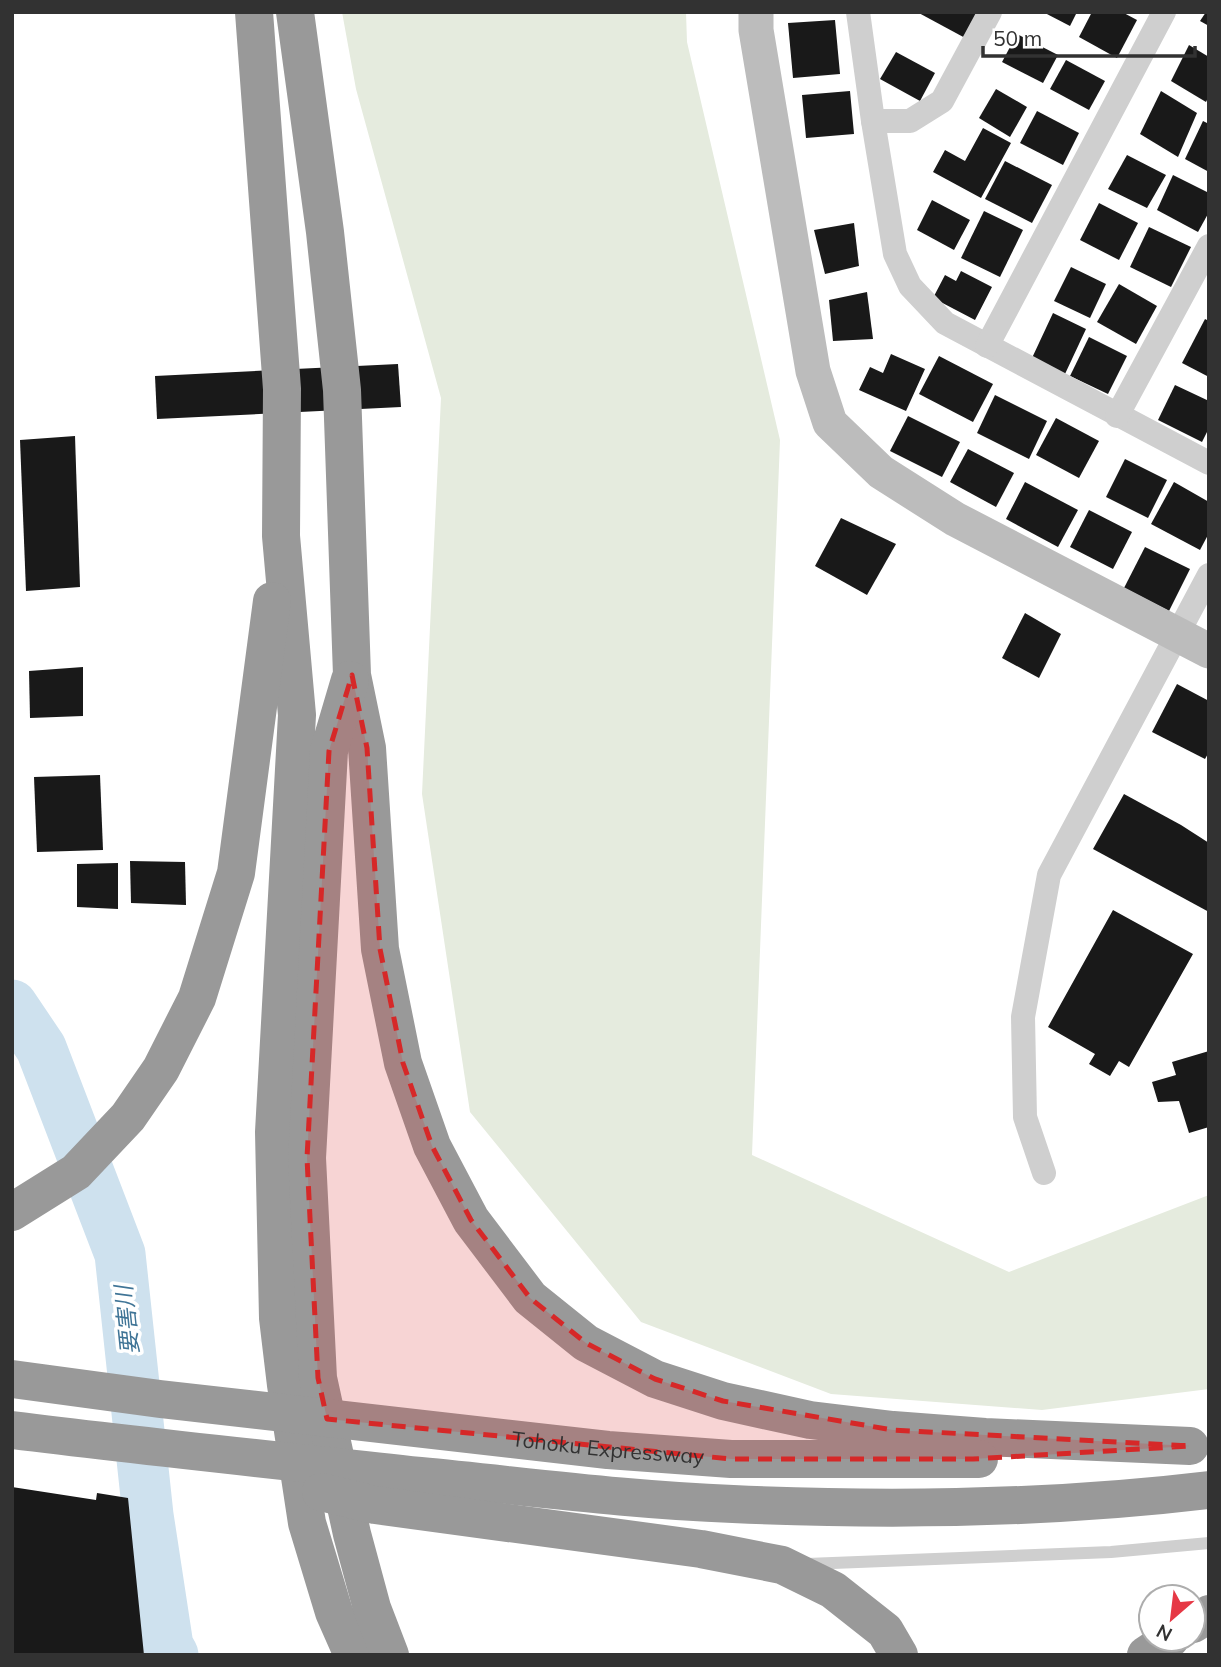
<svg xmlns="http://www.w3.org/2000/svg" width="1221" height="1667" font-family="Mulish,'Noto Sans JP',sans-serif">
<rect width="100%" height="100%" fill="#fff"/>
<!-- green -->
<path fill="#e5ebde" d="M342 12H686L687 42 780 440 752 1155 1009 1272 1209 1195V1389L1042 1410 831 1394 641 1322 470 1112 422 794 441 398 356 89Z"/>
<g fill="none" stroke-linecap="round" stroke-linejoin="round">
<!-- river -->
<path stroke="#cee1ee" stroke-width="51" d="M12 1005 41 1048 120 1254 148 1515 168 1646 173 1655"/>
</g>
<!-- building -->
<g fill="#191919">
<path d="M917 12H981L967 39Z"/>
<path d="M1043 12H1077L1070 26Z"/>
<path d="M1092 12H1122L1137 20 1117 58 1079 37Z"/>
<path d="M1206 12H1209V26L1200 21Z"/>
<path d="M835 20 840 74 793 78 788 23Z"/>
<path d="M1017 34 1058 55 1043 83 1002 62Z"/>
<path d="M1189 45 1209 57V96L1206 102 1171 81Z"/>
<path d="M896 52 935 73 920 101 880 79Z"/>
<path d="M1066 60 1105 81 1089 110 1050 89Z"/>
<path d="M996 89 1027 107 1010 137 979 118Z"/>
<path d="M850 91 854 134 806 138 802 95Z"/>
<path d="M1161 91 1197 113 1178 157 1140 134Z"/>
<path d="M1037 111 1079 133 1063 165 1020 143Z"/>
<path d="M1203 121 1209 124V172L1185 159Z"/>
<path d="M983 128 1011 143 981 198 933 172 945 150 965 161Z"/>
<path d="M1127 155 1166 175 1147 208 1108 189Z"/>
<path d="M1005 161 1052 185 1032 223 985 199Z"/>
<path d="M1173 175 1209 193V212L1198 232 1157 210Z"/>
<path d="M932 200 970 220 954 250 917 230Z"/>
<path d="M1099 203 1138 223 1119 260 1080 240Z"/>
<path d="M984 211 1023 230 1000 277 961 258Z"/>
<path d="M854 223 859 266 825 274 814 230Z"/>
<path d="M1149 227 1191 247 1171 287 1130 267Z"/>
<path d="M1071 267 1106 284 1090 318 1054 301Z"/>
<path d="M961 271 992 287 975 320 933 298 945 275 956 281Z"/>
<path d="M1119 284 1157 306 1136 344 1097 322Z"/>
<path d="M867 292 873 339 833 341 829 300Z"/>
<path d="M1053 313 1086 329 1065 374 1032 358Z"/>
<path d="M1205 319 1209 321V377L1182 363Z"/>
<path d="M1089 337 1127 356 1108 394 1070 376Z"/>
<path d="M891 354 925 369 906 411 859 390 870 367 883 373Z"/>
<path d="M939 356 993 384 973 422 919 394Z"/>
<path d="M398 364 401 407 157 419 155 376Z"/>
<path d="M1175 385 1209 401V428L1202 442 1158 420Z"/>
<path d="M995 395 1047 421 1029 459 977 433Z"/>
<path d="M908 416 960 442 942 477 890 451Z"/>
<path d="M1056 418 1099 441 1079 478 1036 455Z"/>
<path d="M75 436 80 587 26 591 20 440Z"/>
<path d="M968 449 1014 473 996 507 950 482Z"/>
<path d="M1125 459 1167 480 1148 518 1106 497Z"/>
<path d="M1025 482 1078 510 1058 547 1006 519Z"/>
<path d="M1174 482 1209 502V533L1200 550 1151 524Z"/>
<path d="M1089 510 1132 532 1113 569 1070 547Z"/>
<path d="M841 518 896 544 867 595 815 566Z"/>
<path d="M1145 547 1190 569 1169 611 1124 588Z"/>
<path d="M1025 613 1061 634 1039 678 1002 658Z"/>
<path d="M83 667V716L30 718 29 671Z"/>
<path d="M1177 684 1209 701V752L1205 759 1152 732Z"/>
<path d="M100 775 103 850 37 852 34 777Z"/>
<path d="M1124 794 1181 825 1209 843V912L1093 849Z"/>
<path d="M130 861 185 862 186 905 131 903Z"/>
<path d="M118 863V909L77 907V864Z"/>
<path d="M1113 910 1193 954 1129 1067 1119 1061 1110 1076 1089 1064 1095 1054 1048 1027Z"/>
<path d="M1209 1051V1127L1189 1133 1179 1101 1158 1102 1152 1082 1176 1075 1172 1062Z"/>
<path d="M12 1487 96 1500 97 1493 128 1498 144 1655H12Z"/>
</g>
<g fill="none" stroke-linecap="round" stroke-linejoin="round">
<!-- lane -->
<path stroke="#cfcfcf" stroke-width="12" d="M807 1564 1111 1552 1209 1543"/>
<!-- street -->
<g stroke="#cfcfcf" stroke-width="24">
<path d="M858 12 873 121 895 254 910 286 945 323 1209 463"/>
<path d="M873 121H910L942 101 990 12"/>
<path d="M987 346 1164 12"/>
<path d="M1117 416 1209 246"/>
<path d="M1044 1173 1025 1117 1023 1017 1049 875 1209 575"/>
</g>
<!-- secondary -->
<path stroke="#bcbcbc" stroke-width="35" d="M756 12V30L813 371 830 423 881 472 955 519 1209 651"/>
<!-- highway -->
<g stroke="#999" stroke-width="38">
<path d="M254 12 282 389 281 536 297 715 274 1132 278 1318 286 1385 307 1523 334 1612 353 1655"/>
<path d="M295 12 325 232 342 390 352 675 367 748 380 949 403 1063 432 1146 471 1220 530 1298 586 1343 655 1379 723 1401 810 1420 893 1430 985 1437 1190 1446"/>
<path d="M350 680 329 751 307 1158 318 1378 352 1534 372 1608 390 1655"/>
<path d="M12 1212 76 1172 128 1117 161 1069 197 998 236 873 272 601"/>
<path id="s1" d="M12 1379 160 1399 608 1450 731 1459H979"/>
<path d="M12 1430C148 1447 284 1461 420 1476 524 1486 628 1500 733 1504 891 1511 1051 1509 1209 1490"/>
<path d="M321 1492 375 1505 701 1549 782 1565 833 1590 885 1631 899 1655"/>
<path d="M1193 1624 1209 1614"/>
<path d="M1146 1655 1170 1639"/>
</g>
</g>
<!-- marked area -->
<path fill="#d62828" fill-opacity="0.2" stroke="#d62828" stroke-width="5" stroke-dasharray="14 9" stroke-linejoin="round" d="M352 675 367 748 380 949 403 1063 432 1146 471 1220 530 1298 586 1343 655 1379 723 1401 893 1430 1190 1446 973 1459H731L327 1419 318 1378 307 1158 329 751Z"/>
<g text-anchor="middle" stroke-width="7" stroke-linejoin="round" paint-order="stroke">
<!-- street labels -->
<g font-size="21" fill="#323232" stroke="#fff">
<text dy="7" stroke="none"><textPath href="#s1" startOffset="600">Tohoku Expressway</textPath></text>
</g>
<!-- water labels -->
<g font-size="23" font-style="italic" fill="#3f7496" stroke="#fff">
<text transform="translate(127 1320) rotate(-96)" y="8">要害川</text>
</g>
</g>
<!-- border -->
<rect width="1221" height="1667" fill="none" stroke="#323232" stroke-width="28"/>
<!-- north arrow -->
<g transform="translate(1172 1618) rotate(208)"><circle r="33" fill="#ffffff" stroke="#adadad" stroke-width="2"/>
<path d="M0-5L12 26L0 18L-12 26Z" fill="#e63845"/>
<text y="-10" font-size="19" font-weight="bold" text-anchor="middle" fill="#323232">N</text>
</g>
<!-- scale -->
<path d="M983 46v10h212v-10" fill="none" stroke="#323232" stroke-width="3.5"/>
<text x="993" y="46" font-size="21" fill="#323232" stroke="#ffffff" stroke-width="5" paint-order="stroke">50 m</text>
</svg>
